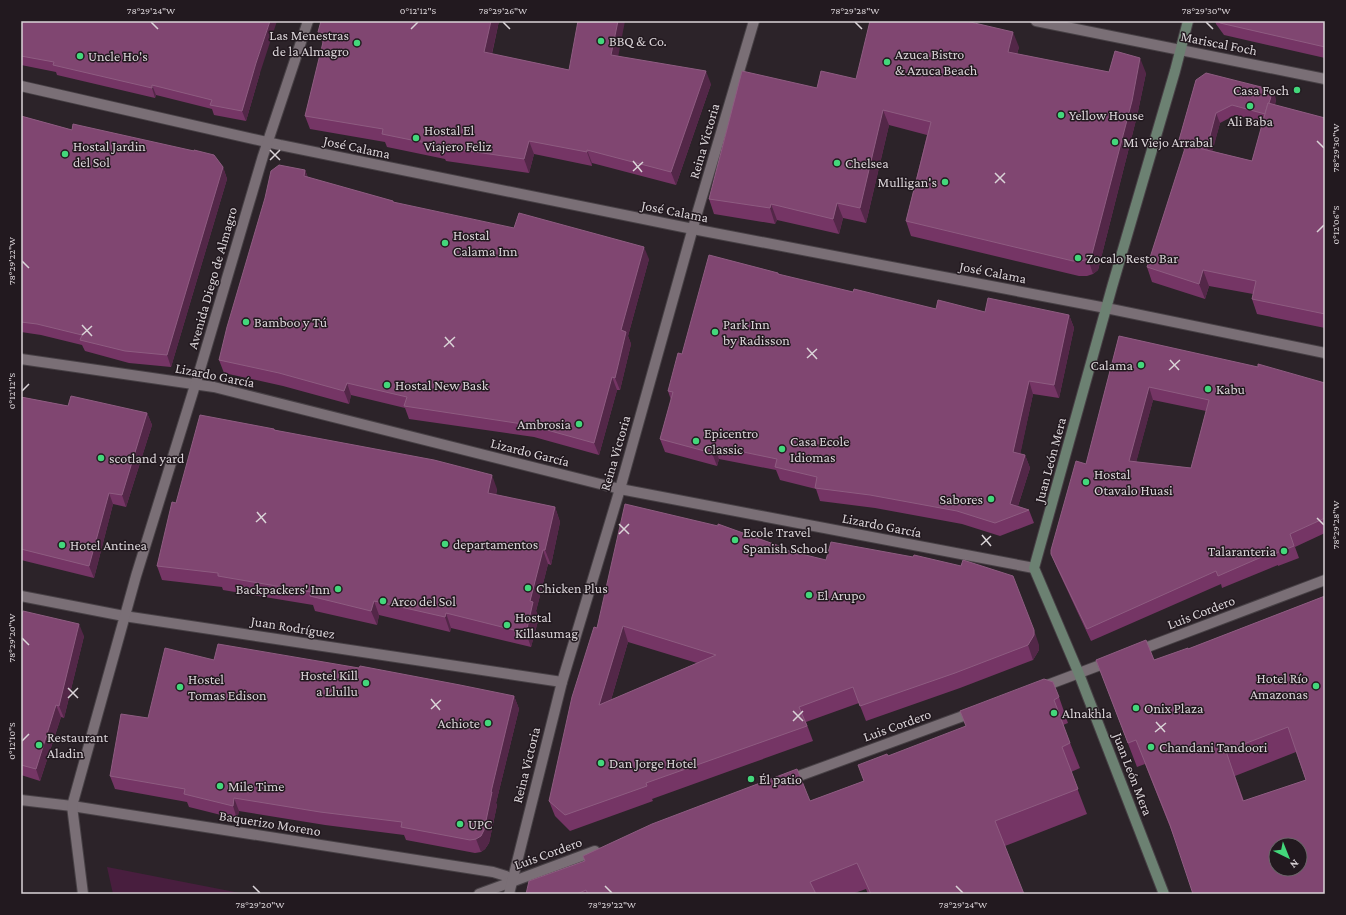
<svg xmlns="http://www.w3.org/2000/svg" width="1346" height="915" font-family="'Crimson Pro',serif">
<rect width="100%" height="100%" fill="#2c2329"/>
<!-- green -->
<path fill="#481e3e" d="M107 867 245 894H113Z"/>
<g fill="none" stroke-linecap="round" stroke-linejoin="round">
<defs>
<g id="street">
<path d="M1036 21 1325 79"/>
<path d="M21 86 280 145 693 229 1106 308 1325 353"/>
<path d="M21 359 214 387 620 489 1034 568"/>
<path d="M21 596 124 616 562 682"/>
<path d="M1137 651 1325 580"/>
<path d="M1042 687 1111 661"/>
<path d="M788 780 974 712"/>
<path d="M21 800 72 806 493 872 506 876 512 881"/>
<path d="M83 894 72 806 136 576 201 366 263 156 308 21"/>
<path d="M479 894 595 851"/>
<path d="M509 894 562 682 620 489 696 217 754 21"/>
</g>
<path id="secondary" d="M1164 894 1079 674 1034 568 1112 287 1175 71 1188 21"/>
</defs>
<!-- street casing -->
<use href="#street" stroke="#474045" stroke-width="12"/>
<!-- secondary casing -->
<use href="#secondary" stroke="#474045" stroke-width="12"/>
<!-- street -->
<use href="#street" stroke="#7a6f76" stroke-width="10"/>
<!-- secondary -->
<use href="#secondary" stroke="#6c8172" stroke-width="10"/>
</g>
<!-- wall -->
<g fill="#753565" fill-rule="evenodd">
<path d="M21 21 260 73 246 121 214 115 212 109 156 95 155 98 57 75 56 72 21 65Z"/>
<path d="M321 21H499L492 54 569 70 618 56 711 84 676 185 592 163V166L534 154 529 173 446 161 445 159 387 147 385 142 310 129 305 116 323 44 318 32Z"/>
<path d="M1215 21H1325V58L1224 35 1216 24Z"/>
<path d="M1019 47 1017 54 1109 72 1146 73 1137 116 1098 270 1093 274 1087 276H1079L911 236 906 221 927 135 889 125 866 223 843 218 839 234 777 220 775 224 714 214 709 199 817 88 856 79Z"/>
<path d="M1196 80 1276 99 1275 105 1325 118V328L1257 314 1252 299 1253 294 1209 286 1205 299 1152 282 1147 267 1185 150 1183 149 1179 140ZM1235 115 1263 122 1252 161 1212 151 1220 123Z"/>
<path d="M21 116 72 130 223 167 227 179 171 367 129 363 85 351 82 345 41 335 21 332Z"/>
<path d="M305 170 308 178 393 201 394 203 649 259 628 336 631 344 620 390H617L599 455 534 437 409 419 405 408 351 395 349 404 283 386 224 373 219 360Z"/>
<path d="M778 273 779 275 853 292 936 309 985 312 1069 315 1074 328 1059 398 1033 394 1020 454 1025 455 1030 468 1018 506 1029 510 1034 523 1000 536 962 524 875 508 820 501 816 489 780 480 776 470 719 459 717 466 665 452 660 439 671 400 668 391 682 354Z"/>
<path d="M1119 336 1325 383V533L1295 547 1299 558 1278 566V565L1222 588 1221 584 1091 641 1056 566 1051 554 1086 464ZM1153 400 1206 411 1191 468 1136 462Z"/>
<path d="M21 397 68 406 147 413 152 425 126 507 113 504 94 578 21 560Z"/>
<path d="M274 429 275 430 497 489 496 495 555 507 560 522 551 565 548 564 536 611 539 617 531 647 451 628 450 632 379 615 377 625 315 611 313 605 223 590 222 587 162 580 157 566 176 503Z"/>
<path d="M782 547V549L1039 645V650L1033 660 960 688 866 721 859 703 806 722 813 741 652 799 653 801 570 831 555 816 549 801 597 628ZM628 642 697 663 611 700Z"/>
<path d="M1325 596V894L1174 837 1145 764 1137 767 1096 660H1154L1188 649ZM1296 752 1306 780 1244 801 1235 776Z"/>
<path d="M21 620 84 636 64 718 61 717 40 781 21 775Z"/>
<path d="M214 660 514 696 519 709 496 803 497 805 489 843 485 849 481 852 475 853 406 840 404 835 325 825 239 811 237 819 189 807 187 802 115 789 110 776 148 718Z"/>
<path d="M1059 697 1068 723 1063 725 1080 768 1071 772 1087 814 1005 846 1024 894H868L866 889 852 894H526L810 801 864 781 888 756Z"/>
</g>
<!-- shaded-wall -->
<g fill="#532748">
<path d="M270 21H277L260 73 246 121 242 111 256 63Z"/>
<path d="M491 21H499L489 66 484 52Z"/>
<path d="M618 21H625L616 68 611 55Z"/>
<path d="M1013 32 1019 47 1013 67 1008 52Z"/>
<path d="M1140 58 1146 73 1137 116 1098 270 1093 274 1088 259Z"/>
<path d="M706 71 711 84 676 185 671 172Z"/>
<path d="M152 85 156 95 155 98 152 88Z"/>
<path d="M1273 90 1276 99 1270 124 1266 114Z"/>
<path d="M883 110 889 125 866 223 860 208Z"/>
<path d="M1216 113 1220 123 1211 157 1207 147Z"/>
<path d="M529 141 534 154 529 173 524 159Z"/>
<path d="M587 150 592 163V166L587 152Z"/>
<path d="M223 167 227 179 171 367 167 355Z"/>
<path d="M305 170 310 183 304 176Z"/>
<path d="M837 203 843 218 839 234 833 219Z"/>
<path d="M771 204 777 220 775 224 770 208Z"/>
<path d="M644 247 649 259 628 336 631 344 620 390 615 378 621 330Z"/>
<path d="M1203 270 1209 286 1205 299 1199 284Z"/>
<path d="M1069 315 1074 328 1059 398 1054 385Z"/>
<path d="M612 377 617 390 599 455 594 443Z"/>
<path d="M1029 381 1033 394 1018 465 1013 452Z"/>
<path d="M347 383 351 395 349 404 344 391Z"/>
<path d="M1149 387 1153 400 1133 474 1129 461Z"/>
<path d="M147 413 152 425 126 507 122 495Z"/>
<path d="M714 446 719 459 717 466 712 453Z"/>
<path d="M1025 455 1030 468 1015 515 1010 504Z"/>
<path d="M492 475 497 489 493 507 488 493Z"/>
<path d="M109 493 113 504 94 578 89 566Z"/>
<path d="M555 507 560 522 551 565 545 550Z"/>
<path d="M543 550 548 564 536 611 539 617 531 647 526 633 530 601Z"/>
<path d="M374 601 379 615 377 625 371 611Z"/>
<path d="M446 613 451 628 450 632 445 617Z"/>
<path d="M79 624 84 636 64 718 59 706Z"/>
<path d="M623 626 628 642 605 720 599 705Z"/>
<path d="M1034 630 1039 645V650L1033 660 1028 645Z"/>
<path d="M514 696 519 709 496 803 497 805 489 843 485 849 481 852 476 839 491 792Z"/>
<path d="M56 705 61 717 40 781 36 769Z"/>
<path d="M234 798 239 811 237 819 233 806Z"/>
</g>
<!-- building -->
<g fill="#804671" stroke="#8e5c81" fill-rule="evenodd">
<path d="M21 21H270L256 63 242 111 210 105 212 100 152 85V88L53 65 54 62 21 56Z"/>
<path d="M321 21H491L484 52 569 70 578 21H618L611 55 706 71 671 172 587 150V152L529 141 524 159 441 147V146L382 134 383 129 305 116 325 34 318 32Z"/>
<path d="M870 21H966L1013 32 1008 52 1109 72 1115 51 1140 58 1132 101 1092 254 1088 259 1081 261H1073L906 221 931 122 883 110 860 208 837 203 833 219 771 204 770 208 709 199 742 71 817 88 821 71 856 79Z"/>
<path d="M1218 21H1325V47L1220 23Z"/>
<path d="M1206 73 1273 90 1269 103H1268L1265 114 1232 105 1216 113 1207 147 1179 140 1196 80Z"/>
<path d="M1268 103 1325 118V314L1252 299 1256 281 1203 270 1199 284 1147 267 1186 145 1252 161Z"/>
<path d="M21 116 72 130 73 124 194 151V150L214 155 223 167 167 355 125 351 80 340 82 335 37 324 21 322Z"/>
<path d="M279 165 305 170 304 176 393 201V202L514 228 519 213 644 247 621 330 626 332 615 378 612 377 594 443 529 425 404 406 407 397 347 383 344 391 279 373 219 360 227 327 265 198 271 171Z"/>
<path d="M709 255 778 273V274L853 292 854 289 936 309 938 300 985 312 988 298 1069 315 1054 385 1029 381 1013 452 1025 455 1010 504 1029 510 995 523 957 511 870 495 815 488 817 477 775 467 777 459 714 446 712 453 660 439 673 392 668 391 678 353 682 354Z"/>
<path d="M1119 336 1258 367V364L1325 383 1324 386H1325V518L1290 534 1294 546 1274 554 1273 552 1218 576 1216 571 1087 629 1051 554V550L1076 461 1086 464ZM1149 387 1209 400 1191 468 1129 461Z"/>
<path d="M71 396 147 413 122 495 109 493 89 566 21 549V397L68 406Z"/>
<path d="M200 415 274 429V430L434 460 492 475 488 493 555 507 545 550H543L530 601 533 602 526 633 446 613 445 617 374 601 371 611 310 596 311 592 218 576V573L157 566 172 502 176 503Z"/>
<path d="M625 504 718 526V524L782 547 781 549 826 560 831 542 913 557 914 555 961 566 963 560 1013 576 1034 630V635L1028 645 955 673 860 706 853 687 799 707 807 726 646 783 647 786 565 815 549 801 572 697 594 627 597 628ZM623 626 716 655 599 705Z"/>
<path d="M1325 596V894H1193L1170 825 1136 740 1128 743 1096 660 1146 640 1154 660 1188 648V649ZM1288 727 1306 780 1243 801 1226 751ZM1276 845H1300V869H1276Z"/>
<path d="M23 611 79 624 59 706 56 705 36 769 21 765V620Z"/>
<path d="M218 644 359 668 360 666 460 685 514 696 491 792H492L484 830 481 836 476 839 470 840 401 827 402 822 320 812 234 798 233 806 184 794 185 789 110 776 121 714 148 718 165 648 214 660Z"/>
<path d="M1044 679 1053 682 1059 697 1054 700 1070 743 1062 747 1078 789 995 821 1024 894H871L857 863 810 882 816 894H588L586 890 577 894H526L529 881 585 861 583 856 652 824 797 769 810 801 864 781 858 765 887 754 888 756 966 726 960 711Z"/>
</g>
<!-- ticks -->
<path fill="none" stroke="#dad4d8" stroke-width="1.5" d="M151 22 158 29M503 22 510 29M855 22 862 29M1206 22 1213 29M411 29 418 22M1317 141 1324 148M270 150 280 160M270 160 280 150M633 161 642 172M633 171 643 162M995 173 1005 183M995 183 1005 173M1317 232 1324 225M22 261 29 268M82 325 92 336M82 335 92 326M445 337 454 347M444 347 455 337M807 348 817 359M807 358 817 349M1170 360 1179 370M1169 370 1180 360M22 391 29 384M257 512 266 523M1317 518 1324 525M256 522 266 513M619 524 629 534M619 534 629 524M982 535 991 546M981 545 991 536M22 638 29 645M68 688 78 698M68 698 78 688M431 699 440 710M431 709 441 700M793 711 803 721M793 721 803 711M1156 722 1165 732M1155 732 1166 723M22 741 29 734M253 886 260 893M605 886 612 893M956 886 963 893"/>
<!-- markers -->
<g fill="#43d77b" stroke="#22191f" stroke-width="1.5">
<circle cx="601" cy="41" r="4"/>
<circle cx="357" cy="43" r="4"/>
<circle cx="80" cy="56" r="4"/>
<circle cx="887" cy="62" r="4"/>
<circle cx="1297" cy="90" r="4"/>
<circle cx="1250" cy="106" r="4"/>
<circle cx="1061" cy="115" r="4"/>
<circle cx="416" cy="138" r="4"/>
<circle cx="1115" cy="142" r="4"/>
<circle cx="65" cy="154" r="4"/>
<circle cx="837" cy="163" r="4"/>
<circle cx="945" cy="182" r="4"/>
<circle cx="445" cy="243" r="4"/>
<circle cx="1078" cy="258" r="4"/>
<circle cx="246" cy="322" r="4"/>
<circle cx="715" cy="332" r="4"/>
<circle cx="1141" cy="365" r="4"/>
<circle cx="387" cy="385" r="4"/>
<circle cx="1208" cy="389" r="4"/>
<circle cx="579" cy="424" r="4"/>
<circle cx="696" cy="441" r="4"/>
<circle cx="782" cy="449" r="4"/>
<circle cx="101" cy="458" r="4"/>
<circle cx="1086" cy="482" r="4"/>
<circle cx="991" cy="499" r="4"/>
<circle cx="735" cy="540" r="4"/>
<circle cx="445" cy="544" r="4"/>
<circle cx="62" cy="545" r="4"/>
<circle cx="1284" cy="551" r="4"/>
<circle cx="528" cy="588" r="4"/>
<circle cx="338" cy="589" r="4"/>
<circle cx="809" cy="595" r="4"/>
<circle cx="383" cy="601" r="4"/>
<circle cx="507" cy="625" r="4"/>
<circle cx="366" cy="683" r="4"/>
<circle cx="1316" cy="686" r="4"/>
<circle cx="180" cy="687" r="4"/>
<circle cx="1136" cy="708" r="4"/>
<circle cx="1054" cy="713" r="4"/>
<circle cx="488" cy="723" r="4"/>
<circle cx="39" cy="745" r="4"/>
<circle cx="1151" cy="747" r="4"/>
<circle cx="601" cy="763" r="4"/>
<circle cx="751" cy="779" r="4"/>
<circle cx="220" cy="786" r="4"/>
<circle cx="460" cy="824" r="4"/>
</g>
<g text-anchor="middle" stroke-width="3" stroke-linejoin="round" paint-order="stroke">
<!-- poi labels -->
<g font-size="14" fill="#dad4d8" stroke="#22191f" text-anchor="start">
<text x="349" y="40" text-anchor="end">Las Menestras<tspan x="349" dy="16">de la Almagro</tspan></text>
<text x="609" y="46">BBQ &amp; Co.</text>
<text x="895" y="59">Azuca Bistro<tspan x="895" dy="16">&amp; Azuca Beach</tspan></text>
<text x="88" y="61">Uncle Ho's</text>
<text x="1289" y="95" text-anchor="end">Casa Foch</text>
<text x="1069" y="120">Yellow House</text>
<text x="1250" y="126" text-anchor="middle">Ali Baba</text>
<text x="424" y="135">Hostal El<tspan x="424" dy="16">Viajero Feliz</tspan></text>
<text x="1123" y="147">Mi Viejo Arrabal</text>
<text x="73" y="151">Hostal Jardin<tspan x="73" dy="16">del Sol</tspan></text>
<text x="845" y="168">Chelsea</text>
<text x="937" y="187" text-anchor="end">Mulligan's</text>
<text x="453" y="240">Hostal<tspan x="453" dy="16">Calama Inn</tspan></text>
<text x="1086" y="263">Zocalo Resto Bar</text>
<text x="254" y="327">Bamboo y Tú</text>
<text x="723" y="329">Park Inn<tspan x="723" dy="16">by Radisson</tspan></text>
<text x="1133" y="370" text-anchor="end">Calama</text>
<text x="395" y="390">Hostal New Bask</text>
<text x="1216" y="394">Kabu</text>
<text x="571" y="429" text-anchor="end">Ambrosia</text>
<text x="704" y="438">Epicentro<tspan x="704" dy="16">Classic</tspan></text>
<text x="790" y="446">Casa Ecole<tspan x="790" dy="16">Idiomas</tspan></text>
<text x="109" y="463">scotland yard</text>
<text x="1094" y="479">Hostal<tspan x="1094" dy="16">Otavalo Huasi</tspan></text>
<text x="983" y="504" text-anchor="end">Sabores</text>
<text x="743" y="537">Ecole Travel<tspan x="743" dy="16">Spanish School</tspan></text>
<text x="453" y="549">departamentos</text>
<text x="70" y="550">Hotel Antinea</text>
<text x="1276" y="556" text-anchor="end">Talaranteria</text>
<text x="536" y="593">Chicken Plus</text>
<text x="330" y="594" text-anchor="end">Backpackers' Inn</text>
<text x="817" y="600">El Arupo</text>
<text x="391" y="606">Arco del Sol</text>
<text x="515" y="622">Hostal<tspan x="515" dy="16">Killasumag</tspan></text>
<text x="358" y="680" text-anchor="end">Hostel Kill<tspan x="358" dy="16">a Llullu</tspan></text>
<text x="1308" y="683" text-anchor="end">Hotel Río<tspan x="1308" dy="16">Amazonas</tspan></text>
<text x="188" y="684">Hostel<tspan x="188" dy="16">Tomas Edison</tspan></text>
<text x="1144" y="713">Onix Plaza</text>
<text x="1062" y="718">Alnakhla</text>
<text x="480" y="728" text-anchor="end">Achiote</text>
<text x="47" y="742">Restaurant<tspan x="47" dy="16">Aladin</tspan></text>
<text x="1159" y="752">Chandani Tandoori</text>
<text x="609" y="768">Dan Jorge Hotel</text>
<text x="759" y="784">Él patio</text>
<text x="228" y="791">Mile Time</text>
<text x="468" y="829">UPC</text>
</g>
<!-- street labels -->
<g font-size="14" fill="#dad4d8" stroke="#22191f">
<text transform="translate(1219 43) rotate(11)" y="5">Mariscal Foch</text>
<text transform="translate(704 141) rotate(-74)" y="5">Reina Victoria</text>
<text transform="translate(357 147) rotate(12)" y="5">José Calama</text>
<text transform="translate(675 211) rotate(11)" y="5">José Calama</text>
<text transform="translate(993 272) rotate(11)" y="5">José Calama</text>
<text transform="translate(212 278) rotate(-74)" y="5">Avenida Diego de Almagro</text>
<text transform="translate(215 375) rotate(11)" y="5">Lizardo García</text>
<text transform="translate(530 452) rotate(14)" y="5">Lizardo García</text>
<text transform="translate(615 453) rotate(-74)" y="5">Reina Victoria</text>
<text transform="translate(1050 460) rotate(-75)" y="5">Juan León Mera</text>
<text transform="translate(882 525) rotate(11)" y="5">Lizardo García</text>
<text transform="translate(1201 612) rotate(-21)" y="5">Luis Cordero</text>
<text transform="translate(293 627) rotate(9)" y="5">Juan Rodríguez</text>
<text transform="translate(897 725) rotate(-20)" y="5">Luis Cordero</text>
<text transform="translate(526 765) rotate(-76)" y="5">Reina Victoria</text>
<text transform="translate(1133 774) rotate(69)" y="5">Juan León Mera</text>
<text transform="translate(270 823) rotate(9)" y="5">Baquerizo Moreno</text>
<text transform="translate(548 853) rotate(-20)" y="5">Luis Cordero</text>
</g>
</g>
<!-- border -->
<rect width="1346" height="915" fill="none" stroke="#22191f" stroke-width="44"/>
<!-- north arrow -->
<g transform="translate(1288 857) rotate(137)"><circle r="19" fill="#22191f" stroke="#6c6469"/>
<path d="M0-3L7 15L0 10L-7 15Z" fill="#43d77b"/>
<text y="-6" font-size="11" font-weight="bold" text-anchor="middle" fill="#dad4d8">N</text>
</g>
<rect x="22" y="22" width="1302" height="871" fill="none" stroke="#dad4d8" stroke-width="1.5"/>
<g font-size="10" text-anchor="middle" fill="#dad4d8">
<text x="151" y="14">78°29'24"W</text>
<text x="418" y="14">0°12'12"S</text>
<text x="503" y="14">78°29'26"W</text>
<text x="855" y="14">78°29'28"W</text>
<text x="1206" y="14">78°29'30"W</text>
<text transform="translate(1335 148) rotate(-90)" y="4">78°29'30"W</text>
<text transform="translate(1335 225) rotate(-90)" y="4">0°12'06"S</text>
<text transform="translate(11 261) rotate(-90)" y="4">78°29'22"W</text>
<text transform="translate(11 391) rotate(-90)" y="4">0°12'12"S</text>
<text transform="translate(1335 525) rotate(-90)" y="4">78°29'28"W</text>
<text transform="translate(11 638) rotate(-90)" y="4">78°29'20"W</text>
<text transform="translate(11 741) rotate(-90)" y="4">0°12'10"S</text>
<text x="260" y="908">78°29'20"W</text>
<text x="612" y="908">78°29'22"W</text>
<text x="963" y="908">78°29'24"W</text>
</g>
</svg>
